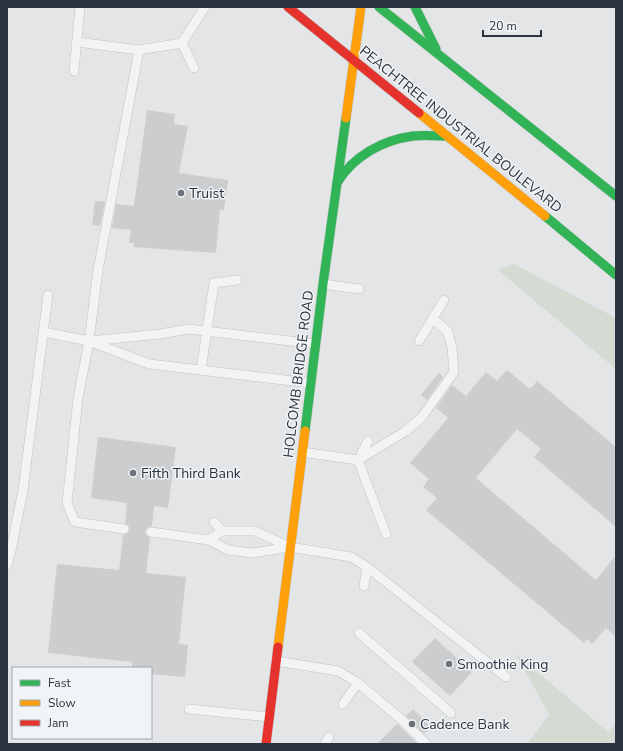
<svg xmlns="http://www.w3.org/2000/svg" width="623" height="751" font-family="'Nunito Sans',sans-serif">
<rect width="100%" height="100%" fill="#e3e5e7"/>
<!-- green -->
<g fill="#d4dbd3">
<path d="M514 264 616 318V369L498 270Z"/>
<path d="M516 654 608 732 616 723V744H527L549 715Z"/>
</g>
<!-- building -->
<g fill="#cbcdcf">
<path d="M147 110 175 114 174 124 188 126 179 173 228 180 224 210H220L216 253 133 247 134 243H129L131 230 112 228 116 204 134 206Z"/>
<path d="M95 201 105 202 100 226 92 225Z"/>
<path d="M507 370 530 389 537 381 616 447V527L534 457 541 449 517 429 476 478 596 580 616 555V637L606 628 592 644 587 639 584 643 426 510 437 498 423 487 429 479 410 463 448 418 436 408 452 385 466 396 486 372 497 381Z"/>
<path d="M439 373 443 377 427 400 421 395Z"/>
<path d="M98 437 176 447 168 508 154 506 152 526 148 527 145 531 146 535 150 538 146 573 186 577 179 644 188 645 185 677 151 674V668H132V662L48 653 57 564 119 570 123 535 127 534 130 530 129 526 125 523 127 503 91 498Z"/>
<path d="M435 638 472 672 450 696 412 662Z"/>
<path d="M413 709 431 727 424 734 406 716Z"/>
<path d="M397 724 416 742 414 744H377Z"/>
</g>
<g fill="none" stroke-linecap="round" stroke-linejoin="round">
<defs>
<g id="lane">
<path d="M77 42 139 50 182 43"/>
<path d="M194 68 182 43 205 7"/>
<path d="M74 71 80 7"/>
<path d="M323 284 359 289"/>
<path d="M43 332 89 341 149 364 310 383"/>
<path d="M90 341 160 334 188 329 316 344"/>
<path d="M419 341 444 300"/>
<path d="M201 370 214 283 237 280"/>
<path d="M302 452 358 460 386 534"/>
<path d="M359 459 368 441"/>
<path d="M358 460 406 431 422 417 454 372 452 348 448 332 433 319"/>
<path d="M214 522 222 531 209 540 228 550 252 553 290 547"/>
<path d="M124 529 75 522 67 503 78 398 89 341 98 270 139 50"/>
<path d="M222 531H255L290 547 351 557 367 567 506 677"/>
<path d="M151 532 209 540"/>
<path d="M7 565 11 551 23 490 48 295"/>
<path d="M364 586 367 567"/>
<path d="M359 633 451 713"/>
<path d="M276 661 338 671 358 683"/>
<path d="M343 704 358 683 402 720 426 744"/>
<path d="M189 709 268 717"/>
<path d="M325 744 329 737"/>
</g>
<g id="fast">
<path d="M379 7 616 196"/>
<path d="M415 7 436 49"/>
<path d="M337 183C353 156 383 140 413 136 424 135 436 136 447 136"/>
<path d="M545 216 616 275"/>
<path d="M305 431 323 284 346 118"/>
</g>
<g id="slow">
<path d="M419 113 545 216"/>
<path d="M346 118 361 7"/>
<path d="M278 647 305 431"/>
</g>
<g id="jam">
<path d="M288 7 419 113"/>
<path d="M266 744 278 647"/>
</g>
</defs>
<!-- lane casing -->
<use href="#lane" stroke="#c1c3c5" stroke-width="10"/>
<!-- fast casing -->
<use href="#fast" stroke="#c1c3c5" stroke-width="10"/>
<!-- slow casing -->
<use href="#slow" stroke="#c1c3c5" stroke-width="10"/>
<!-- jam casing -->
<use href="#jam" stroke="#c1c3c5" stroke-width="10"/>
<!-- lane -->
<use href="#lane" stroke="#f2f3f4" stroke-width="9"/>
<!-- fast -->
<use href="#fast" stroke="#30b455" stroke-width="9"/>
<!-- slow -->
<use href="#slow" stroke="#ff9f0a" stroke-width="9"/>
<!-- jam -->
<use href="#jam" stroke="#e5322d" stroke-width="9"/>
</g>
<!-- markers -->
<g fill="#6b727a" stroke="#f1f4f6" stroke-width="1.5">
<circle cx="181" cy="193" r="4"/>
<circle cx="133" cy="473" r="4"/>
<circle cx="449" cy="664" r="4"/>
<circle cx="412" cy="724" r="4"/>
</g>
<g text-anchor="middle" stroke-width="3" stroke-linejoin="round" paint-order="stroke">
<!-- street labels -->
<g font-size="14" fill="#2a3440" stroke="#f1f4f6">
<text transform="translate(461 129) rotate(39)" y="5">PEACHTREE INDUSTRIAL BOULEVARD</text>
<text transform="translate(298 374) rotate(-83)" y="5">HOLCOMB BRIDGE ROAD</text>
</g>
<!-- poi labels -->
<g font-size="14" fill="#2a3440" stroke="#f1f4f6" text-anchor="start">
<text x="189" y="198">Truist</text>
<text x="141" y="478">Fifth Third Bank</text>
<text x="457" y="669">Smoothie King</text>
<text x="420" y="729">Cadence Bank</text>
</g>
</g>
<!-- border -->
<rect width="623" height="751" fill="none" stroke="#2a3440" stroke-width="16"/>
<!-- legend -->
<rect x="12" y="667" width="140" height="72" fill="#f1f4f6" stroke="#a1a7ad"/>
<rect x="20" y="680" width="20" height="6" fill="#30b455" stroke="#a1a7ad"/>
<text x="48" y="687" font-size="12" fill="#2a3440">Fast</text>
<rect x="20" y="700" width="20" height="6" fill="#ff9f0a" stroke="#a1a7ad"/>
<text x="48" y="707" font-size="12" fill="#2a3440">Slow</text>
<rect x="20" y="720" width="20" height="6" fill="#e5322d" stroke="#a1a7ad"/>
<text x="48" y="727" font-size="12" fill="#2a3440">Jam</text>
<!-- scale -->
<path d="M483 30v6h58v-6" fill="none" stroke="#2a3440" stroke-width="2"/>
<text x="489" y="30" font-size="12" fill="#2a3440" stroke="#f1f4f6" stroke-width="3" paint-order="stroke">20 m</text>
</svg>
